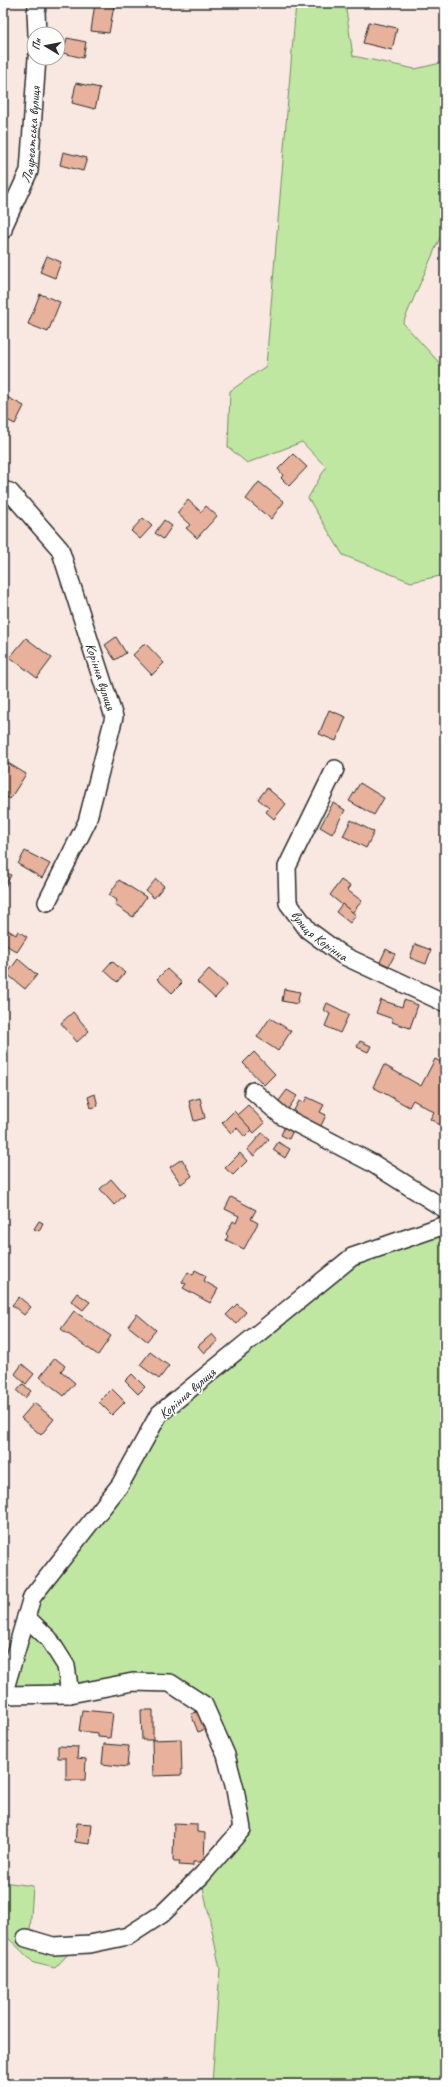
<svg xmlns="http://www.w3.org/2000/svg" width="448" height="2087" font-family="Caveat,sans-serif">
<rect width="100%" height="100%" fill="#f8e8e1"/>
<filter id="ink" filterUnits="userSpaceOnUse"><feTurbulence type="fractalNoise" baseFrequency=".025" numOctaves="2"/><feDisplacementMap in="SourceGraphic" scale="8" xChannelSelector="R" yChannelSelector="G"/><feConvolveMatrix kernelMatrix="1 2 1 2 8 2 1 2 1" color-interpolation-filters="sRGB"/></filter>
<g filter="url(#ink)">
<!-- green -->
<g fill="#c0e7a2" stroke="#768966">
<path d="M296 3H345L353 56 415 69 445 62V226L403 323 445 369V575L411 582 343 555 308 498 326 467 302 442 247 463 228 447 230 391 266 366Z"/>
<path d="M445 1225V2084H212L220 1969 203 1887 143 1934 71 1951 55 1968 34 1963 3 1933V1882L33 1886 30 1932 61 1939 133 1928 178 1893 242 1829 204 1705 170 1683 4 1695 32 1597 90 1522 159 1414 352 1257Z"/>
</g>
<!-- building -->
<g fill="#e7b19c" stroke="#2b2b2b">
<path d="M95 3 114 6 109 33 91 31Z"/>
<path d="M369 22 397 28 392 50 363 43Z"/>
<path d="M67 38 86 42 83 58 63 53Z"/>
<path d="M76 83 100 88 95 109 72 103Z"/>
<path d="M63 152 87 158 83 171 60 165Z"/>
<path d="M47 256 61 262 55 278 40 272Z"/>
<path d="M40 294 60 302 48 332 28 324Z"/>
<path d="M3 395 24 406 15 424 3 418Z"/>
<path d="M293 454 307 467 289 486 281 478 283 475 278 469Z"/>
<path d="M259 482 284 502 271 519 246 499Z"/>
<path d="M188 500 201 512 206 506 217 516 197 538 186 528 190 525 177 513Z"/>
<path d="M143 518 152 526 140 539 131 531Z"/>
<path d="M164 520 172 526 163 539 155 533Z"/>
<path d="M116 637 126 653 115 660 105 645Z"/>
<path d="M26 638 52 658 37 678 10 657Z"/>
<path d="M145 643 164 663 152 675 133 655Z"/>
<path d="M329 710 346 717 336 741 319 734Z"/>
<path d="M3 760 26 774 10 799 3 795Z"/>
<path d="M360 783 384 798 374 815 349 801Z"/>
<path d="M267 788 286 804 274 819 266 812 269 808 258 799Z"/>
<path d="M333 803 345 810 332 834 320 827Z"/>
<path d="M351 820 374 832 366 848 343 836Z"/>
<path d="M25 851 50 864 42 878 18 864Z"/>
<path d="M3 871 11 875 4 889H3Z"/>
<path d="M156 879 164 886 154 898 146 891Z"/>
<path d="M119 880 146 897 133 917 115 905 117 900 109 895Z"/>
<path d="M341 880 350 886 347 890 362 901 352 913 330 895Z"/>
<path d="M342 904 356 915 350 923 336 912Z"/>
<path d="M3 927 16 935 18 931 27 937 17 952 3 943Z"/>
<path d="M415 944 431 950 426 964 410 958Z"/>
<path d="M386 949 395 954 389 966 380 962Z"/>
<path d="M18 959 37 975 25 989 7 974Z"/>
<path d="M112 961 125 973 117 982 104 970Z"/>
<path d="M167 969 182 983 172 993 157 979Z"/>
<path d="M209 969 227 985 215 998 197 982Z"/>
<path d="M284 989 300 992 297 1004 282 1001Z"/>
<path d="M381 1000 402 1007 404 1000 418 1005 410 1028 392 1022 393 1019 376 1013Z"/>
<path d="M327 1003 349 1014 340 1033 325 1026 330 1014 324 1010Z"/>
<path d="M73 1012 89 1031 77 1042 61 1023Z"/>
<path d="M270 1018 291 1031 278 1051 257 1037Z"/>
<path d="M360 1041 371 1046 368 1052 357 1047Z"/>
<path d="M254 1052 275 1074 264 1085 243 1063Z"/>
<path d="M435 1059 445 1064V1128L430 1119 434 1112 413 1100 409 1107 373 1087 384 1065 421 1086Z"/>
<path d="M287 1090 297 1096 288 1109 278 1102Z"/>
<path d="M95 1094 98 1106 91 1108 88 1097Z"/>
<path d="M307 1097 324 1105 320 1112 326 1115 320 1128 292 1114 299 1101 304 1103Z"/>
<path d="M200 1098 205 1118 194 1121 189 1101Z"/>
<path d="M248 1105 265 1123 254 1133 237 1115Z"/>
<path d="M234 1111 252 1130 245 1137 237 1128 231 1133 222 1123Z"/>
<path d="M286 1124 294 1128 289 1139 281 1135Z"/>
<path d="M262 1133 269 1139 254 1156 247 1150Z"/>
<path d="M278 1142 290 1149 285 1158 273 1150Z"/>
<path d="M240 1153 247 1161 233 1175 225 1168Z"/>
<path d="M182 1159 192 1176 181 1184 170 1167Z"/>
<path d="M111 1179 125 1195 114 1205 100 1189Z"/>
<path d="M231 1197 256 1210 251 1219 258 1223 244 1249 226 1240 228 1236 226 1234 233 1221 236 1223 239 1216 225 1209Z"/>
<path d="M39 1221 43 1223 39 1231 34 1229Z"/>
<path d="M195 1270 206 1276 204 1281 218 1289 210 1303 183 1288 186 1284 182 1282 188 1272 193 1275Z"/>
<path d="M77 1293 90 1302 83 1310 71 1301Z"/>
<path d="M19 1297 31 1307 24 1315 12 1305Z"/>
<path d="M237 1304 246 1312 236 1324 226 1315Z"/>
<path d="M74 1311 111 1336 98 1355 61 1329Z"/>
<path d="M137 1314 156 1330 147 1341 128 1326Z"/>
<path d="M212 1334 218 1341 204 1353 198 1346Z"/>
<path d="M150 1352 169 1366 159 1379 140 1365Z"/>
<path d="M55 1358 65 1366 61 1371 75 1383 64 1396 40 1377Z"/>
<path d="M22 1364 34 1374 26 1384 15 1374Z"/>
<path d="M132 1374 145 1387 138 1394 125 1381Z"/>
<path d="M23 1384 31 1391 25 1398 17 1391Z"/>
<path d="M112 1389 125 1402 112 1415 99 1402Z"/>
<path d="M34 1403 54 1419 41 1435 21 1418Z"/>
<path d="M82 1710 113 1713 110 1738 98 1737V1733L79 1731Z"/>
<path d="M141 1710H153V1740H142Z"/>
<path d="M199 1711 206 1729 198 1732 191 1714Z"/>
<path d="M181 1739 182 1775 153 1776 152 1740Z"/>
<path d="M104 1744 129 1746 127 1767 102 1764Z"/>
<path d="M58 1746 78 1747 77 1758 86 1759 85 1780H66V1758H58Z"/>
<path d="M77 1823 92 1824 90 1844 75 1842Z"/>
<path d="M174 1823 197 1824V1832L205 1833 204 1862H193V1866L179 1865 180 1861H173Z"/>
</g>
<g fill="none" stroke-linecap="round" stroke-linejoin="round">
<defs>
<g id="street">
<path d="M37 34 36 12 38 3"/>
<path id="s1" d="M3 230 4 225 29 171 37 58"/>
<path id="s2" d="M3 490 10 492 60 549 114 717 87 822 47 902"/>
<path id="s3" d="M335 769 287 867 288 903 308 930 342 955 445 1003"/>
<path d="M253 1091 282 1116 372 1163 445 1209"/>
<path d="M26 1617 49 1639 66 1666 70 1694"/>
<path d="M3 1695 32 1597 120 1485 159 1414 352 1257 445 1225"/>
<path d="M4 1695 70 1694 133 1682 170 1683 204 1705 226 1755 235 1789 242 1829 202 1875 162 1914 128 1936 90 1944 53 1946 26 1938"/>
</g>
</defs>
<!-- street casing -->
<use href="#street" stroke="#2b2b2b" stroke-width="20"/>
<!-- street -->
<use href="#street" stroke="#fff" stroke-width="17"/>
</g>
</g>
<g text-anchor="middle" stroke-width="3" stroke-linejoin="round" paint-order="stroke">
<!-- street labels -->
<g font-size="14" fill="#2b2b2b" stroke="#fff">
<text dy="5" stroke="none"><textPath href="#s1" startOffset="101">Лауреатська вулиця</textPath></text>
<text dy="5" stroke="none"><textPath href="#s2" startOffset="217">Корінна вулиця</textPath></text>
<text dy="5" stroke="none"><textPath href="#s3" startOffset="191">вулиця Корінна</textPath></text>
<text transform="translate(187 1393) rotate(-41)" y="5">Корінна вулиця</text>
</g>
</g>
<!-- margin -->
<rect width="448" height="2087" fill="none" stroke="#fff" stroke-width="16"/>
<rect x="8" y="8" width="432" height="2071" fill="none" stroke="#2b2b2b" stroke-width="1.5" filter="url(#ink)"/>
<!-- north arrow -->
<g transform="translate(46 46) rotate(280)"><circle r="19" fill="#ffffff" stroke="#aaaaaa"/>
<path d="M0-3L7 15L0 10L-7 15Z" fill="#2b2b2b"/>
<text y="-6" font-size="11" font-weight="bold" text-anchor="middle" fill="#2b2b2b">Пн</text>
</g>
</svg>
